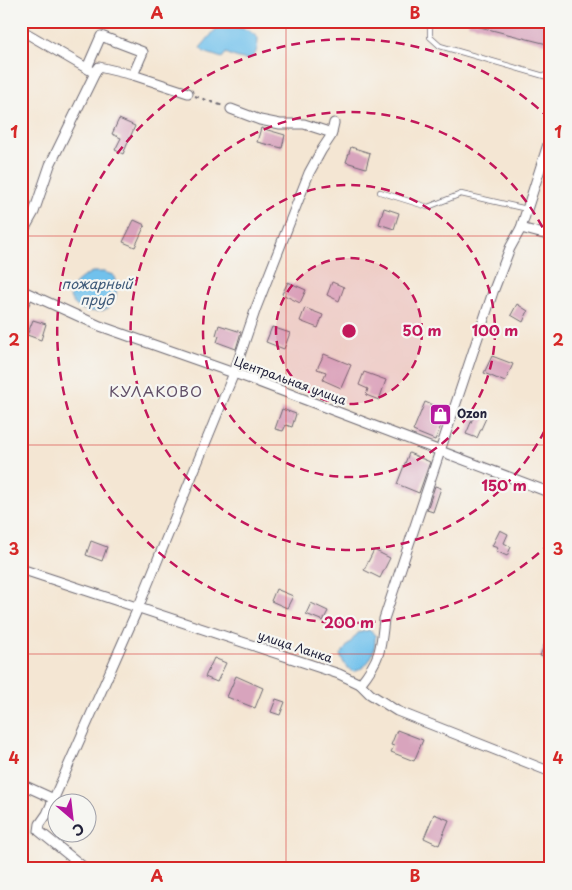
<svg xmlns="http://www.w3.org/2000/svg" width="572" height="890" font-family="'Playpen Sans',sans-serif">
<rect width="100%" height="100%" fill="#f6f6f2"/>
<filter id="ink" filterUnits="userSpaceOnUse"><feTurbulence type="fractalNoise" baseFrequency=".02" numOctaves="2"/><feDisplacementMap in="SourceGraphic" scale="10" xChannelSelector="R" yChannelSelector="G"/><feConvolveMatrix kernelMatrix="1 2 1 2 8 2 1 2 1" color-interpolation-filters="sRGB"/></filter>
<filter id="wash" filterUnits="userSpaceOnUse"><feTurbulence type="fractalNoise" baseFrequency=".0096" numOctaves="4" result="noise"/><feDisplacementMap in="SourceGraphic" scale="20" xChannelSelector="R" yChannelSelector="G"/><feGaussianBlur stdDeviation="1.12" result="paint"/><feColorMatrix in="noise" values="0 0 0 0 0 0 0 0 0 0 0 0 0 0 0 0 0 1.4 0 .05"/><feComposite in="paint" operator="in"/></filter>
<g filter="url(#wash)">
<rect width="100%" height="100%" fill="#f4e6d3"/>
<!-- water -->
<g fill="#71c1ec" stroke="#4a7294">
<path d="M223 24 248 30 258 38C258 64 245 62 226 53L222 58 204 52 200 48 216 29Z"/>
<path d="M92 272H104L113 275C116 281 117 286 116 294 111 332 33 301 92 272Z"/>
<path d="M369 630 375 635C376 652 370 667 353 672L345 665 340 655 358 633Z"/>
</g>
<g id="blocks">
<!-- building -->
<g fill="#d8a4bd">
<path d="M469 21H551V45L468 24Z"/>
<path d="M119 119 135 126 123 154 115 150 121 138 112 134Z"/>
<path d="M261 128 285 135 282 148 257 142Z"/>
<path d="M351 147 370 153 366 168 346 162Z"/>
<path d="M384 208 399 213 394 229 379 224Z"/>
<path d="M134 220 145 225 135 247 123 242Z"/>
<path d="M288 282 306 290 300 303 282 294Z"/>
<path d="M332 282 344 287 339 301 327 295Z"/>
<path d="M517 304 528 311 523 322 511 315Z"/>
<path d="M305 308 323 315 318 328 300 321Z"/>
<path d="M33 320 46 324 41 340 27 335Z"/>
<path d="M219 325 241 332 236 349 217 342 219 336 216 335Z"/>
<path d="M272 327 290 333 284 349 266 342Z"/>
<path d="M324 354 351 365 341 388 323 380 326 372 317 369Z"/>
<path d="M492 356 513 364 505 382 484 373Z"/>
<path d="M364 372 386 380 379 400 366 395 368 389 359 385Z"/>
<path d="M425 402 447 411 435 440 413 431Z"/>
<path d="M282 409 296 414 292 427 286 425 283 431 275 429Z"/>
<path d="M475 413 486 418 477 438 466 434Z"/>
<path d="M409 453 430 462 419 493 397 484Z"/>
<path d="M435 486 441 488 433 512 427 510Z"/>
<path d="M500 530 508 534 504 543 511 547 507 556 496 551 498 548 492 546Z"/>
<path d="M91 541 107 547 102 561 86 555Z"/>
<path d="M374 550 390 558 380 578 364 570Z"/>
<path d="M276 589 293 596 287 608 271 601Z"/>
<path d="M311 603 328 611 323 621 306 614Z"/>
<path d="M550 630H551V660L540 656Z"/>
<path d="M214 658 226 663 217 682 205 677Z"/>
<path d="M236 676 263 688 255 708 227 697Z"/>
<path d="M276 699 285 702 280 715 271 712Z"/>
<path d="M397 730 423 740 414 761 391 752 394 746 391 745Z"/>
<path d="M434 814 449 820 439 845 424 838Z"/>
</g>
</g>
</g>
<g filter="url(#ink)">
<use href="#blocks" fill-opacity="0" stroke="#6c6770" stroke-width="1"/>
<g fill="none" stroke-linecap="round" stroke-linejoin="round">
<defs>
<g id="service">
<path d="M430 21V37L440 46 551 78"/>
<path d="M380 192 428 207 461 194 527 209"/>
</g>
<g id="minor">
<path d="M21 30 95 73 50 165 34 212 21 235"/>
<path d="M87 68 101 36 143 52 133 75 99 67 95 73"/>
<path d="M133 75 188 93"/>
<path d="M231 109 260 120 280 124H304L332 133"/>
<path d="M521 228 551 236"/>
<path d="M21 290 100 326 248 378 551 493"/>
<path d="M21 309 29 294"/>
<path d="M21 569 339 674 360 684 370 694 397 711 551 772"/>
<path d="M360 684C380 659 381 650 384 619L493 292 510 248 521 228 551 135"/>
<path d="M21 784 54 799"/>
<path d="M86 869 39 831 40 824 47 814 138 608 234 373 256 308 309 173 321 151 331 136 334 123"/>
</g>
</defs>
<!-- service casing -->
<use href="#service" stroke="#6c6770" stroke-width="6"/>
<!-- minor casing -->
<use href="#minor" stroke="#6c6770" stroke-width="11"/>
<!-- path -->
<g stroke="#6c6770" stroke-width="2" stroke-dasharray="4 4" stroke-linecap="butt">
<path d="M195 96 223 106"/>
<path d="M21 824 31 827"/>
</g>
<!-- service -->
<use href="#service" stroke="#fff" stroke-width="4.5"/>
<!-- minor -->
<use href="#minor" stroke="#fff" stroke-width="9"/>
</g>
</g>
<!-- grid -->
<path fill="none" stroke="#d62828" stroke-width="1" stroke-opacity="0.55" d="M286 21V869M21 236H551M21 445H551M21 654H551"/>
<!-- distance rings -->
<circle cx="349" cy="331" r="73" fill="#c2185b" fill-opacity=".12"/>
<g fill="none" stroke="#c2185b" stroke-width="2.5" stroke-dasharray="9 6">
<circle cx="349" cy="331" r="73"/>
<circle cx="349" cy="331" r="146"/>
<path d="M551 417A219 219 0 1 1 551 245"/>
<path d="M550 543A292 292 0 1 1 550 119"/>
</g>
<!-- icons -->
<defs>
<symbol id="shop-square" viewBox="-11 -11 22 22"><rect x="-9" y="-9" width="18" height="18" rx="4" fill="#b5179e" stroke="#f6f6f2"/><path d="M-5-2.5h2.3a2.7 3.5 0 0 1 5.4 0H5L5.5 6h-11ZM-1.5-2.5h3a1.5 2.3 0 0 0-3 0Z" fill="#fff"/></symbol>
</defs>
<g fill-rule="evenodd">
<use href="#shop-square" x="428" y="402" width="25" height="25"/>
</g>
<g text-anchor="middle" stroke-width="4.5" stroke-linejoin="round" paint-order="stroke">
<!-- street labels -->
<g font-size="12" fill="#22223b" stroke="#f6f6f2">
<text transform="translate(290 381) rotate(20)" y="4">Центральная улица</text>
<text transform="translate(295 647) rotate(18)" y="4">улица Ланка</text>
</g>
<!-- poi labels -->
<g font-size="12" font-weight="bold" fill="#22223b" stroke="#f6f6f2" text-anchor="start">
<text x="457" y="418">Ozon</text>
</g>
<!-- water labels -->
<g font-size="14" font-style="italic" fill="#3e5a79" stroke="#f6f6f2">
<text x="97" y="289">пожарный<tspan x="97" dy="16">пруд</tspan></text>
</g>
<!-- quarter labels -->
<g font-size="15" letter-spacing="1" fill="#625068" stroke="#f6f6f2">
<text x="156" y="397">КУЛАКОВО</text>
</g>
</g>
<circle cx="349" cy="331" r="8" fill="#c2185b" stroke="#f6f6f2" stroke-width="2.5"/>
<g font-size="15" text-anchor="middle" font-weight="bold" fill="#c2185b" stroke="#f6f6f2" stroke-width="4.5" stroke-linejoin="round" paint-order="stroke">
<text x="422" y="336">50 m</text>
<text x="495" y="336">100 m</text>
<text x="504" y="491">150 m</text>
<text x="349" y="628">200 m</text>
</g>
<!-- margin -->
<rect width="572" height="890" fill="none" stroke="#f6f6f2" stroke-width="55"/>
<!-- north arrow -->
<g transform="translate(72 818) rotate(152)"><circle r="24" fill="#f6f6f2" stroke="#a1a1a9"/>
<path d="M0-4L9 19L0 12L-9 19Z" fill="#b5179e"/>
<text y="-8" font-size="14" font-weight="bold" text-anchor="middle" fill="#22223b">С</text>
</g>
<rect x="28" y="28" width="516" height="834" fill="none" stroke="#d62828" stroke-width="2"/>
<g font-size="16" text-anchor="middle" font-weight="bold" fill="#d62828">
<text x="157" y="19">A</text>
<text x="415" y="19">B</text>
<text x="14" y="138">1</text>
<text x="558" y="138">1</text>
<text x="14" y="346">2</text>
<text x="558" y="346">2</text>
<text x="14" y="555">3</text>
<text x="558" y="555">3</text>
<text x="14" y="764">4</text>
<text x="558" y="764">4</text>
<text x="157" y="882">A</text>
<text x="415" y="882">B</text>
</g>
</svg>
